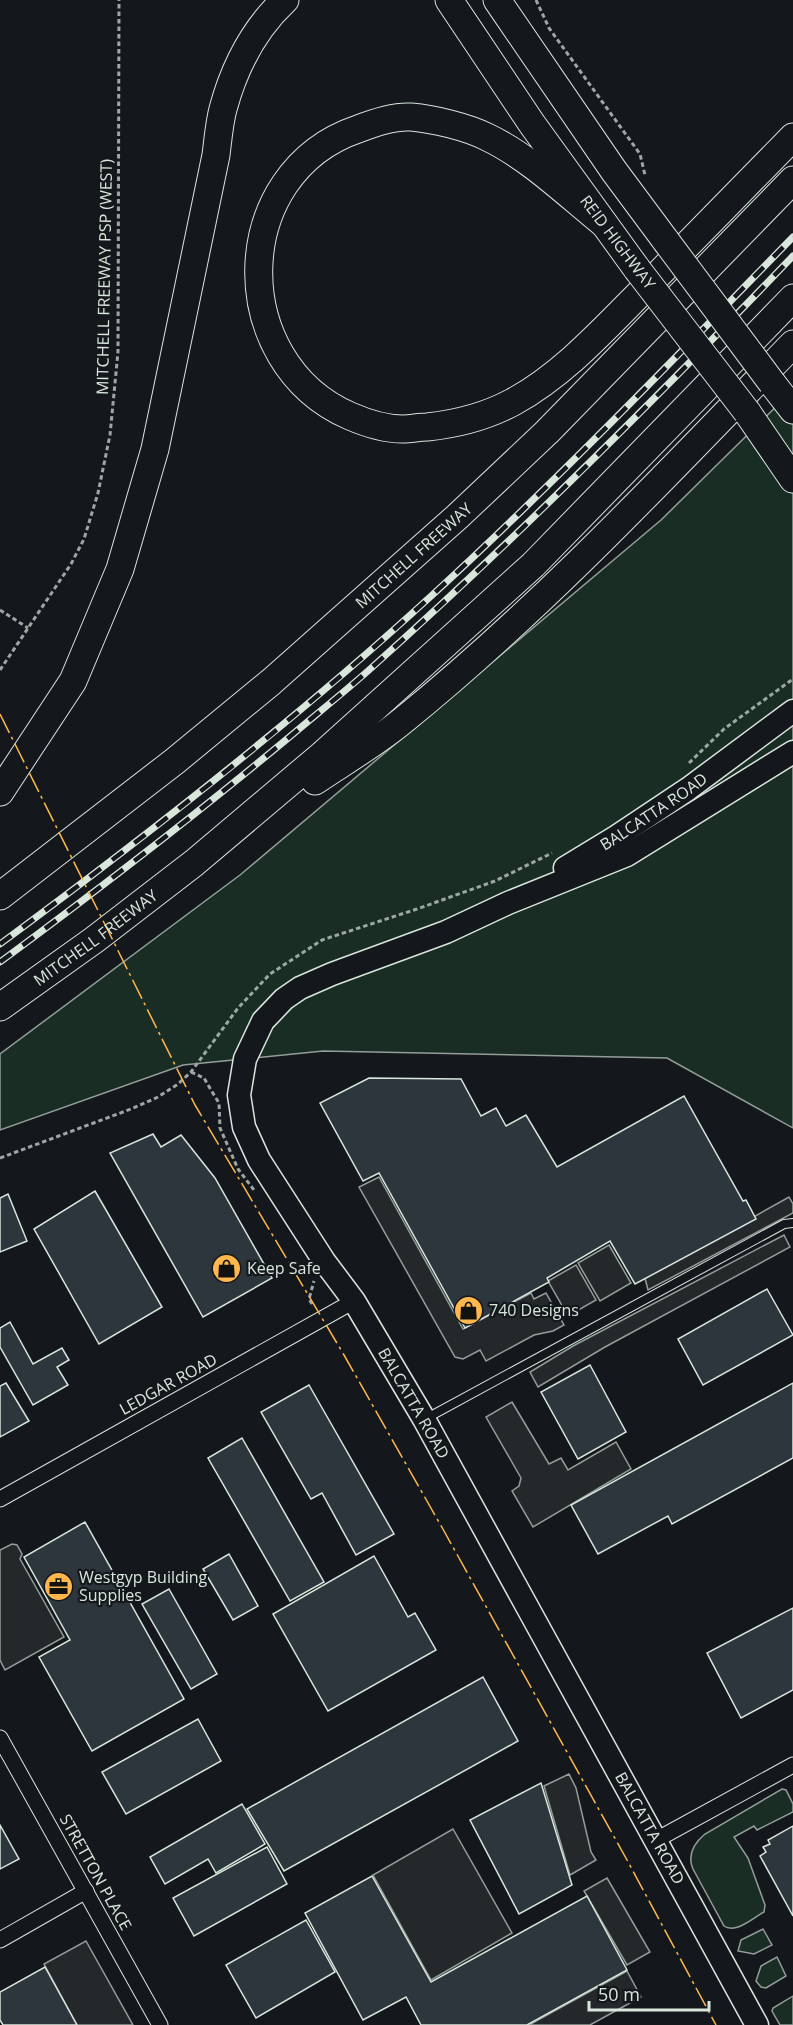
<svg xmlns="http://www.w3.org/2000/svg" width="793" height="2025" font-family="'Open Sans',sans-serif">
<rect width="100%" height="100%" fill="#14181c"/>
<!-- green -->
<g fill="#1a2d24" stroke="#939e99" stroke-width="1.5">
<path d="M793 390V1128L667 1058 323 1051 183 1065 0 1130V1054L240 875 661 520Z"/>
<path d="M782 1789 786 1790 793 1804V1812L757 1830 754 1826 734 1837 748 1858 765 1905 764 1912C753 1918 736 1934 724 1926L693 1869C687 1855 693 1844 705 1834Z"/>
<path d="M763 1929 772 1945 754 1954 738 1951 741 1940Z"/>
<path d="M777 1957 786 1976 766 1988 761 1987 756 1981 761 1966Z"/>
<path d="M793 1996V2025H780L772 2011 773 2008Z"/>
</g>
<!-- parking -->
<g fill="#24282b" stroke="#939e99" stroke-width="1.5">
<path d="M379 1177 463 1329 531 1293 534 1299 546 1293 564 1325 553 1331 534 1335 486 1361 480 1350 463 1359 455 1357 359 1187Z"/>
<path d="M789 1197 793 1204V1213L648 1290 645 1278Z"/>
<path d="M784 1235 790 1247 605 1347 538 1387 530 1372 573 1346Z"/>
<path d="M609 1245 631 1283 600 1301 578 1263Z"/>
<path d="M576 1265 596 1300 568 1316 548 1281Z"/>
<path d="M512 1402 549 1464 561 1458 568 1470 616 1442 631 1469 533 1527 512 1491 519 1486 521 1478 486 1417Z"/>
<path d="M12 1544 17 1545 22 1554 20 1559 64 1637 5 1670 0 1660V1550Z"/>
<path d="M569 1774 576 1788 591 1852 596 1860 570 1875 544 1786Z"/>
<path d="M453 1829 512 1933 431 1980 373 1875Z"/>
<path d="M607 1878 650 1952 627 1965 584 1891Z"/>
<path d="M86 1941 133 2025H77L44 1964Z"/>
<path d="M627 1971 641 1997 590 2025H529Z"/>
</g>
<!-- building -->
<g fill="#2c363c" stroke="#d8e6dc" stroke-width="1.5">
<path d="M369 1078 461 1079 481 1116 496 1108 506 1126 526 1115 557 1167 684 1096 743 1201 746 1200 756 1219 635 1284 610 1241 547 1278 549 1282 465 1328 379 1173 363 1181 320 1103Z"/>
<path d="M153 1134 161 1147 181 1135 215 1178 272 1278 203 1317 110 1153Z"/>
<path d="M95 1191 162 1307 99 1344 34 1229Z"/>
<path d="M8 1194 27 1241 0 1252V1198Z"/>
<path d="M767 1289 793 1335 703 1385 678 1339Z"/>
<path d="M10 1322 33 1364 62 1348 69 1360 57 1367 68 1385 33 1405 0 1347V1328Z"/>
<path d="M590 1365 626 1432 578 1459 541 1392Z"/>
<path d="M6 1383 29 1421 0 1437V1386Z"/>
<path d="M793 1383V1458L672 1524 668 1516 598 1554 571 1505Z"/>
<path d="M309 1385 394 1534 356 1555 322 1493 311 1499 261 1412Z"/>
<path d="M242 1438 324 1582 290 1601 208 1458Z"/>
<path d="M85 1522 184 1699 92 1751 39 1657 70 1640 24 1557Z"/>
<path d="M229 1554 258 1606 233 1620 203 1569Z"/>
<path d="M374 1556 408 1617 415 1613 436 1650 328 1711 273 1614Z"/>
<path d="M169 1589 217 1674 191 1689 142 1604Z"/>
<path d="M793 1608V1690L741 1718 707 1653Z"/>
<path d="M483 1677 518 1741 284 1871 247 1809Z"/>
<path d="M198 1719 221 1761 126 1814 102 1772Z"/>
<path d="M541 1783 572 1885 519 1914 470 1820Z"/>
<path d="M242 1804 265 1844 216 1873 208 1859 165 1884 150 1857Z"/>
<path d="M0 1825 19 1859 0 1869Z"/>
<path d="M793 1826V1916L760 1856 766 1852 763 1847 770 1844 768 1840Z"/>
<path d="M267 1847 287 1884 194 1936 173 1898Z"/>
<path d="M372 1876 431 1982 587 1896 627 1970 527 2025H421L406 1997 363 2020 305 1913Z"/>
<path d="M306 1920 335 1972 256 2018 226 1965Z"/>
<path d="M45 1967 77 2025H3L0 2020V1992Z"/>
</g>
<g fill="none" stroke-linecap="round" stroke-linejoin="round">
<defs>
<path id="lane" d="M427 1418 784 1224 793 1223"/>
<g id="street">
<path d="M0 1499 354 1301"/>
<path d="M0 1738 160 2025"/>
<path d="M656 1840 793 1765"/>
<path d="M0 1940 86 1891"/>
</g>
<g id="primary">
<path id="s1" d="M565 868 616 837 688 789 793 711"/>
<path d="M757 2025 424 1419 354 1301 324 1261 259 1160 244 1127 239 1095 245 1059 263 1021 284 999 300 988 332 974 446 932 508 903 627 855 793 752"/>
</g>
<g id="highway">
<path d="M449 0 532 124 637 269"/>
<path d="M497 0 614 171 666 241"/>
<path d="M603 223C566 193 529 157 487 137 467 127 434 119 411 117 395 116 373 123 358 129 228 173 226 362 350 416 366 423 385 429 403 429 411 429 419 427 427 427 456 424 487 416 513 402 564 374 604 329 645 288 694 238 744 187 793 137"/>
<path d="M772 383 793 410"/>
<path d="M747 412 793 479"/>
<path d="M315 781C343 762 374 744 401 722 542 608 667 474 793 344"/>
<path d="M0 792 73 681 120 569 155 449 216 155C218 140 219 124 223 109 234 68 254 29 285 0"/>
<path id="s2" d="M0 896 175 761 271 682 457 517 547 432 793 180"/>
<path id="s3" d="M0 1007 94 940 194 863 322 755 533 565 793 298"/>
</g>
</defs>
<!-- lane casing -->
<use href="#lane" stroke="#d8e6dc" stroke-width="10"/>
<!-- street casing -->
<use href="#street" stroke="#d8e6dc" stroke-width="17"/>
<!-- primary casing -->
<use href="#primary" stroke="#d8e6dc" stroke-width="25"/>
<!-- highway casing -->
<use href="#highway" stroke="#d8e6dc" stroke-width="29"/>
<!-- path -->
<g stroke="#9da8a2" stroke-width="3" stroke-dasharray="4.5 3" stroke-linecap="butt">
<path d="M536 0 549 28 640 154 645 175"/>
<path d="M0 610 28 628"/>
<path d="M0 670 71 564 84 539 98 493 110 435 118 352 119 0"/>
<path d="M689 763 724 729 793 679"/>
<path d="M191 1072 204 1078 211 1090 219 1103 220 1128 238 1169 254 1190"/>
<path d="M0 1158 131 1109 158 1097 178 1084 191 1072 238 1008 270 974 322 940 417 909 495 881 552 853"/>
<path d="M312 1304 309 1299 314 1281"/>
</g>
<!-- lane -->
<use href="#lane" stroke="#14181c" stroke-width="8"/>
<!-- street -->
<use href="#street" stroke="#14181c" stroke-width="15"/>
<!-- primary -->
<use href="#primary" stroke="#14181c" stroke-width="22"/>
<!-- highway -->
<use href="#highway" stroke="#14181c" stroke-width="27"/>
<defs>
<g id="rail">
<path d="M0 944C148 835 293 722 429 598 555 483 674 359 793 237"/>
<path d="M0 962C98 890 194 816 287 739 314 716 342 694 369 670 516 539 656 399 793 256"/>
</g>
</defs>
<!-- rail casing -->
<use href="#rail" stroke="#d8e6dc" stroke-width="7"/>
<!-- rail -->
<use href="#rail" stroke="#14181c" stroke-width="4.5" stroke-dasharray="14" stroke-linecap="butt"/>
<defs>
<g id="highway-bridge">
<path d="M666 241 772 383"/>
<path d="M637 269 747 412"/>
</g>
</defs>
<!-- highway-bridge casing -->
<use href="#highway-bridge" stroke="#d8e6dc" stroke-width="29" stroke-linecap="butt"/>
<!-- highway-bridge -->
<use href="#highway-bridge" stroke="#14181c" stroke-width="27"/>
<!-- power -->
<path stroke="#ffb74d" stroke-width="1.5" stroke-dasharray="21 4.5 3 4.5" stroke-linecap="butt" d="M0 714 195 1105 344 1355 444 1531 627 1860 716 2025"/>
</g>
<!-- icons -->
<defs>
<symbol id="shop-disc" viewBox="-11 -11 22 22"><circle r="9.5" fill="#ffb74d" stroke="#14181c"/><path d="M-5-2.5h2.3a2.7 3.5 0 0 1 5.4 0H5L5.5 6h-11ZM-1.5-2.5h3a1.5 2.3 0 0 0-3 0Z" fill="#111"/></symbol>
<symbol id="office-disc" viewBox="-11 -11 22 22"><circle r="9.5" fill="#ffb74d" stroke="#14181c"/><path d="M-6-3h4V-5.5h4V-3h4V5H-6ZM-1-4.5V-3h2v-1.5ZM-6 0V1H6V0Z" fill="#111"/></symbol>
</defs>
<g fill-rule="evenodd">
<use href="#shop-disc" x="210" y="1252" width="33" height="33"/>
<use href="#shop-disc" x="452" y="1294" width="33" height="33"/>
<use href="#office-disc" x="42" y="1570" width="33" height="33"/>
</g>
<g text-anchor="middle" stroke-width="4.5" stroke-linejoin="round" paint-order="stroke">
<!-- street labels -->
<g font-size="16" fill="#d8e6dc" stroke="#14181c">
<text transform="translate(618 242) rotate(53)" y="6">REID HIGHWAY</text>
<text transform="translate(104 277) rotate(-89)" y="6">MITCHELL FREEWAY PSP (WEST)</text>
<text dy="6" stroke="none"><textPath href="#s2" startOffset="536">MITCHELL FREEWAY</textPath></text>
<text dy="6" stroke="none"><textPath href="#s1" startOffset="105">BALCATTA ROAD</textPath></text>
<text dy="6" stroke="none"><textPath href="#s3" startOffset="118">MITCHELL FREEWAY</textPath></text>
<text transform="translate(168 1384) rotate(-29)" y="6">LEDGAR ROAD</text>
<text transform="translate(414 1403) rotate(60)" y="6">BALCATTA ROAD</text>
<text transform="translate(650 1828) rotate(61)" y="6">BALCATTA ROAD</text>
<text transform="translate(96 1872) rotate(61)" y="6">STRETTON PLACE</text>
</g>
<!-- poi labels -->
<g font-size="16" fill="#d8e6dc" stroke="#14181c" text-anchor="start">
<text x="247" y="1274">Keep Safe</text>
<text x="489" y="1316">740 Designs</text>
<text x="79" y="1583">Westgyp Building<tspan x="79" dy="18">Supplies</tspan></text>
</g>
</g>
<!-- scale -->
<path d="M589 2001v9h120v-9" fill="none" stroke="#d8e6dc" stroke-width="3"/>
<text x="598" y="2001" font-size="18" fill="#d8e6dc" stroke="#14181c" stroke-width="4.5" paint-order="stroke">50 m</text>
</svg>
